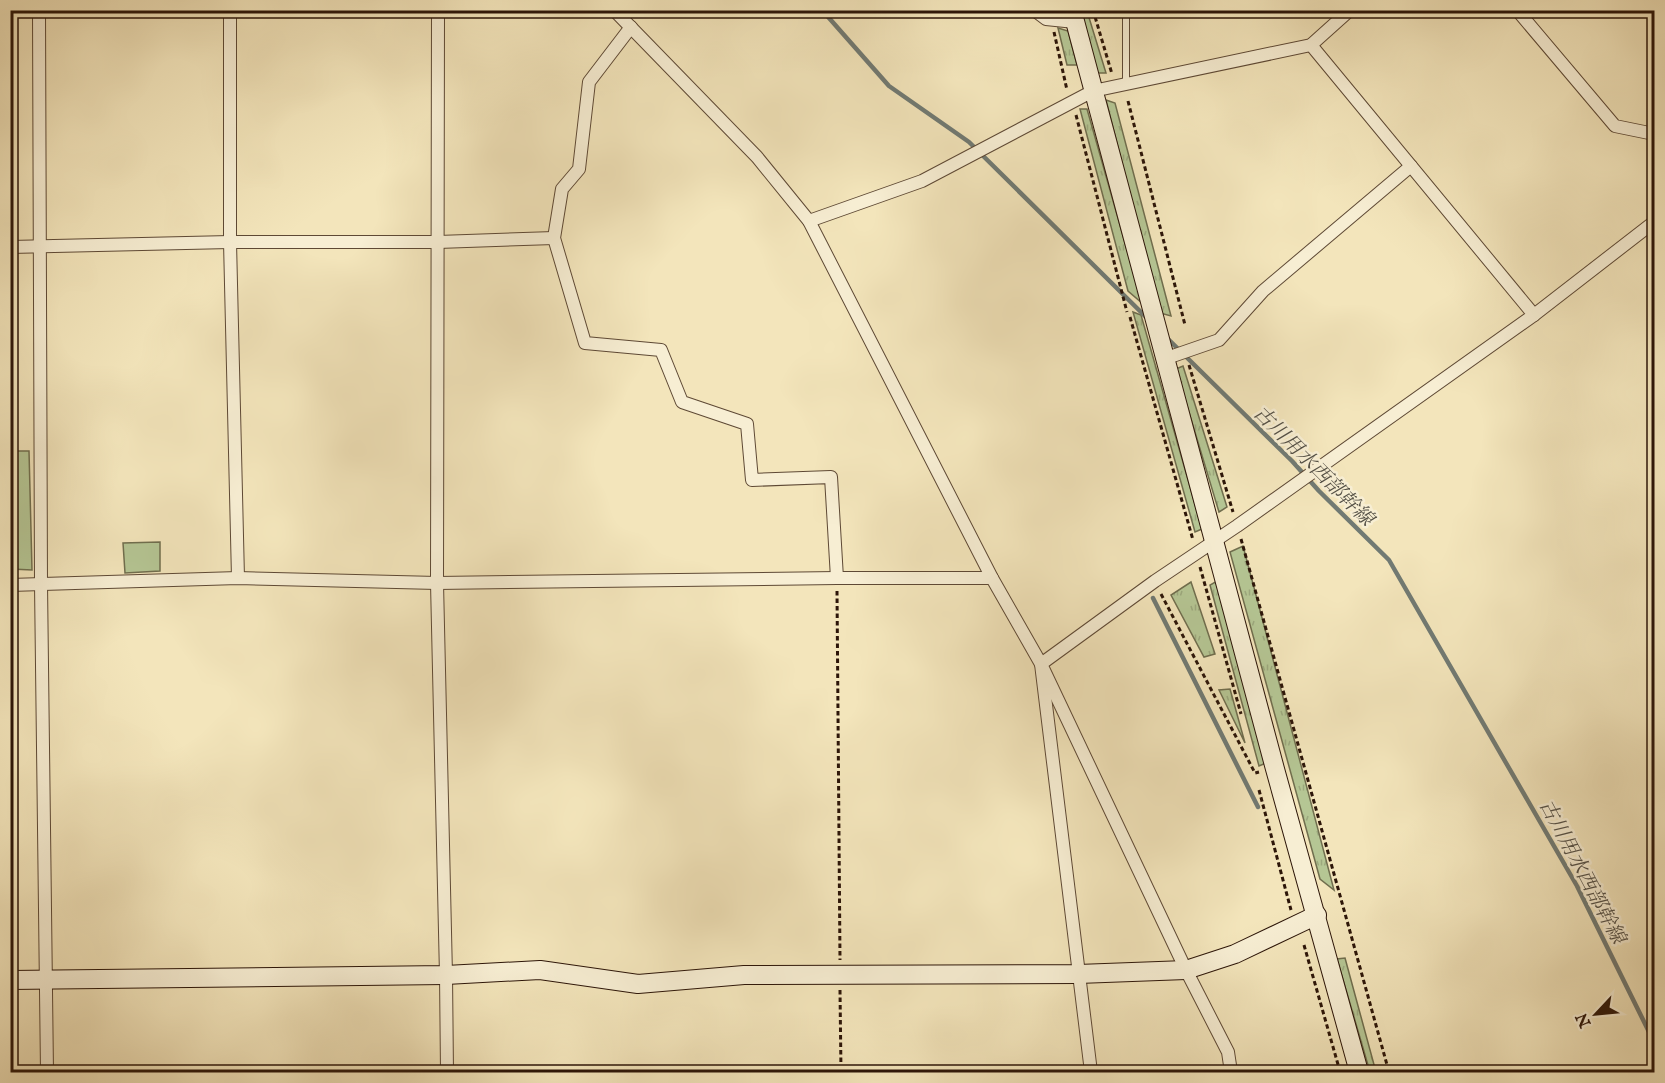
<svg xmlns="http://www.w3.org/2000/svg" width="1665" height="1083" font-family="'IM FELL English','Noto Serif JP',serif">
<defs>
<pattern id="grass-tufts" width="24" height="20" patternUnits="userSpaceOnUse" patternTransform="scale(1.5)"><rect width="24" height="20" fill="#b5c694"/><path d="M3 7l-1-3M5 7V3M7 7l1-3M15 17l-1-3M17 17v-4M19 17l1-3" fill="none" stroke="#9ca97e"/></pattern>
</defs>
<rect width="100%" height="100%" fill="#f3e5bb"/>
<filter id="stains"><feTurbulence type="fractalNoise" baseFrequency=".00333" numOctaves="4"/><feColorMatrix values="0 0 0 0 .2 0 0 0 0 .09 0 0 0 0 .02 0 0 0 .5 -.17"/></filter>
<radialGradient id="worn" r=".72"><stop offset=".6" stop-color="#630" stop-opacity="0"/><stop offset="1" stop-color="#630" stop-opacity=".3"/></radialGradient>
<!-- grass -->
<g fill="url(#grass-tufts)" stroke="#706e4e" stroke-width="1.5">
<path d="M1079 11H1087L1106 73H1097Z"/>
<path d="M1058 28 1068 31 1077 65H1067Z"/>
<path d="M1106 100 1115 103 1171 316 1160 313Z"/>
<path d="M1080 109H1087L1142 303 1128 291Z"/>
<path d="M1133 312 1141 315 1202 529 1195 532Z"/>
<path d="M1183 366 1227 507 1219 512 1176 369Z"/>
<path d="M1243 546 1334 890 1320 879 1230 552Z"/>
<path d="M1219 580 1266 763 1259 766 1210 585Z"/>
<path d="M1191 582 1215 654 1204 657 1171 595Z"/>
<path d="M1230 689 1245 743 1219 690Z"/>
<path d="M1345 958 1376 1072H1370L1337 959Z"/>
</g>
<!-- park -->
<g fill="#b5c694" stroke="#706e4e" stroke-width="1.5">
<path d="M11 451H29L32 570 11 569Z"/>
<path d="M160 542V571L125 573 123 543Z"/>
</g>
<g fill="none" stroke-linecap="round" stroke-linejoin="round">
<!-- stream -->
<g stroke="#717a73" stroke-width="4.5">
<path d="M822 10 889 86 969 142 1148 319"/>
<path d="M1165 336 1292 461 1319 491 1389 560 1577 886 1654 1042"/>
<path d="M1153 598 1258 807"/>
</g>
<defs>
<path id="lane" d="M1126 84V10"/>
<g id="street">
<path d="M39 10 41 584 47 1072"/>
<path d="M230 10V242L238 578"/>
<path d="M438 10 437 583 446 975 447 1072"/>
<path d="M614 10 757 157 809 221 992 578 1041 664 1186 970 1228 1052 1231 1072"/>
<path d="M1034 10 1046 19 1075 22"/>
<path d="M1517 10 1615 126 1654 134"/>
<path d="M631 27 589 82 579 169 562 189 554 238 585 343 661 350 682 402 747 424 752 480 831 477 837 578"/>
<path d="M1311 45 1534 315"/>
<path d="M809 221 922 181 1093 91 1311 45 1350 10"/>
<path d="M10 247 230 242H438L554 238"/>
<path d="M1164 359 1219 340 1263 291 1411 166"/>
<path d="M10 585 238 578 437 583 837 578H992"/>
<path d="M1091 1072 1041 664 1155 581 1237 526 1534 315 1654 222"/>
</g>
<g id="secondary">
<path d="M1072 10 1275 769 1359 1072"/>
<path d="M10 980 446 975 540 970 638 984 744 975 1078 974 1186 970 1235 954 1317 915"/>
</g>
</defs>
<!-- lane casing -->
<use href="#lane" stroke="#5e4935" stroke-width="8"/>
<!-- street casing -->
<use href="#street" stroke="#5e4935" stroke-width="14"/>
<!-- secondary casing -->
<use href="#secondary" stroke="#2c1508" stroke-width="20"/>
<!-- path -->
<g stroke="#2c1508" stroke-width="3" stroke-dasharray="4.5 3" stroke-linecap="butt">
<path d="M1093 10 1112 74"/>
<path d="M1054 32 1067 90"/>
<path d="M1128 101 1185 325"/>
<path d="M1076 115 1127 312"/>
<path d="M1130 317 1193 540"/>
<path d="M1189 365 1233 512"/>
<path d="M1241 539 1389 1072"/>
<path d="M1200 567 1241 714"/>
<path d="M837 591 840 960"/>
<path d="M1161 594 1255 773 1259 772"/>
<path d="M1259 790 1291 910"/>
<path d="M1304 945 1339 1068"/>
<path d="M840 990 841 1072"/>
</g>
<!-- lane -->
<use href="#lane" stroke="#f7eed3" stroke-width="6"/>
<!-- street -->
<use href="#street" stroke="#f7eed3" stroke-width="12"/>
<!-- secondary -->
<use href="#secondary" stroke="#f7eed3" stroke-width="18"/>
</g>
<g text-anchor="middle" stroke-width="5" stroke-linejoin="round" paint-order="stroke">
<!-- water labels -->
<g font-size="20" font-style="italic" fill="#545046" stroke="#f7eed3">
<text transform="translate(1314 465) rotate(45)" y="7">古川用水西部幹線</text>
<text transform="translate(1583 871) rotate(62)" y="7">古川用水西部幹線</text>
</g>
</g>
<!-- margin -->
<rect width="1665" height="1083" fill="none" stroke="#f3e5bb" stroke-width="36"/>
<rect x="12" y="12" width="1641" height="1059" fill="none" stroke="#2c1508" stroke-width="3"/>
<rect x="18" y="18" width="1629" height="1047" fill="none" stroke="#2c1508" stroke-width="1.5"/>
<!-- north arrow -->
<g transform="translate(1596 1014) rotate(244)" stroke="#f7eed3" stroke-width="4.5" paint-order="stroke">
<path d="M0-4.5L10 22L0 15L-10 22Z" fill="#2c1508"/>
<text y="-9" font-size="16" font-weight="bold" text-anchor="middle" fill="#2c1508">N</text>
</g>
<rect width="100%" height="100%" filter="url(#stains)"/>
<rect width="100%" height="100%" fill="url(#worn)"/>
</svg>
